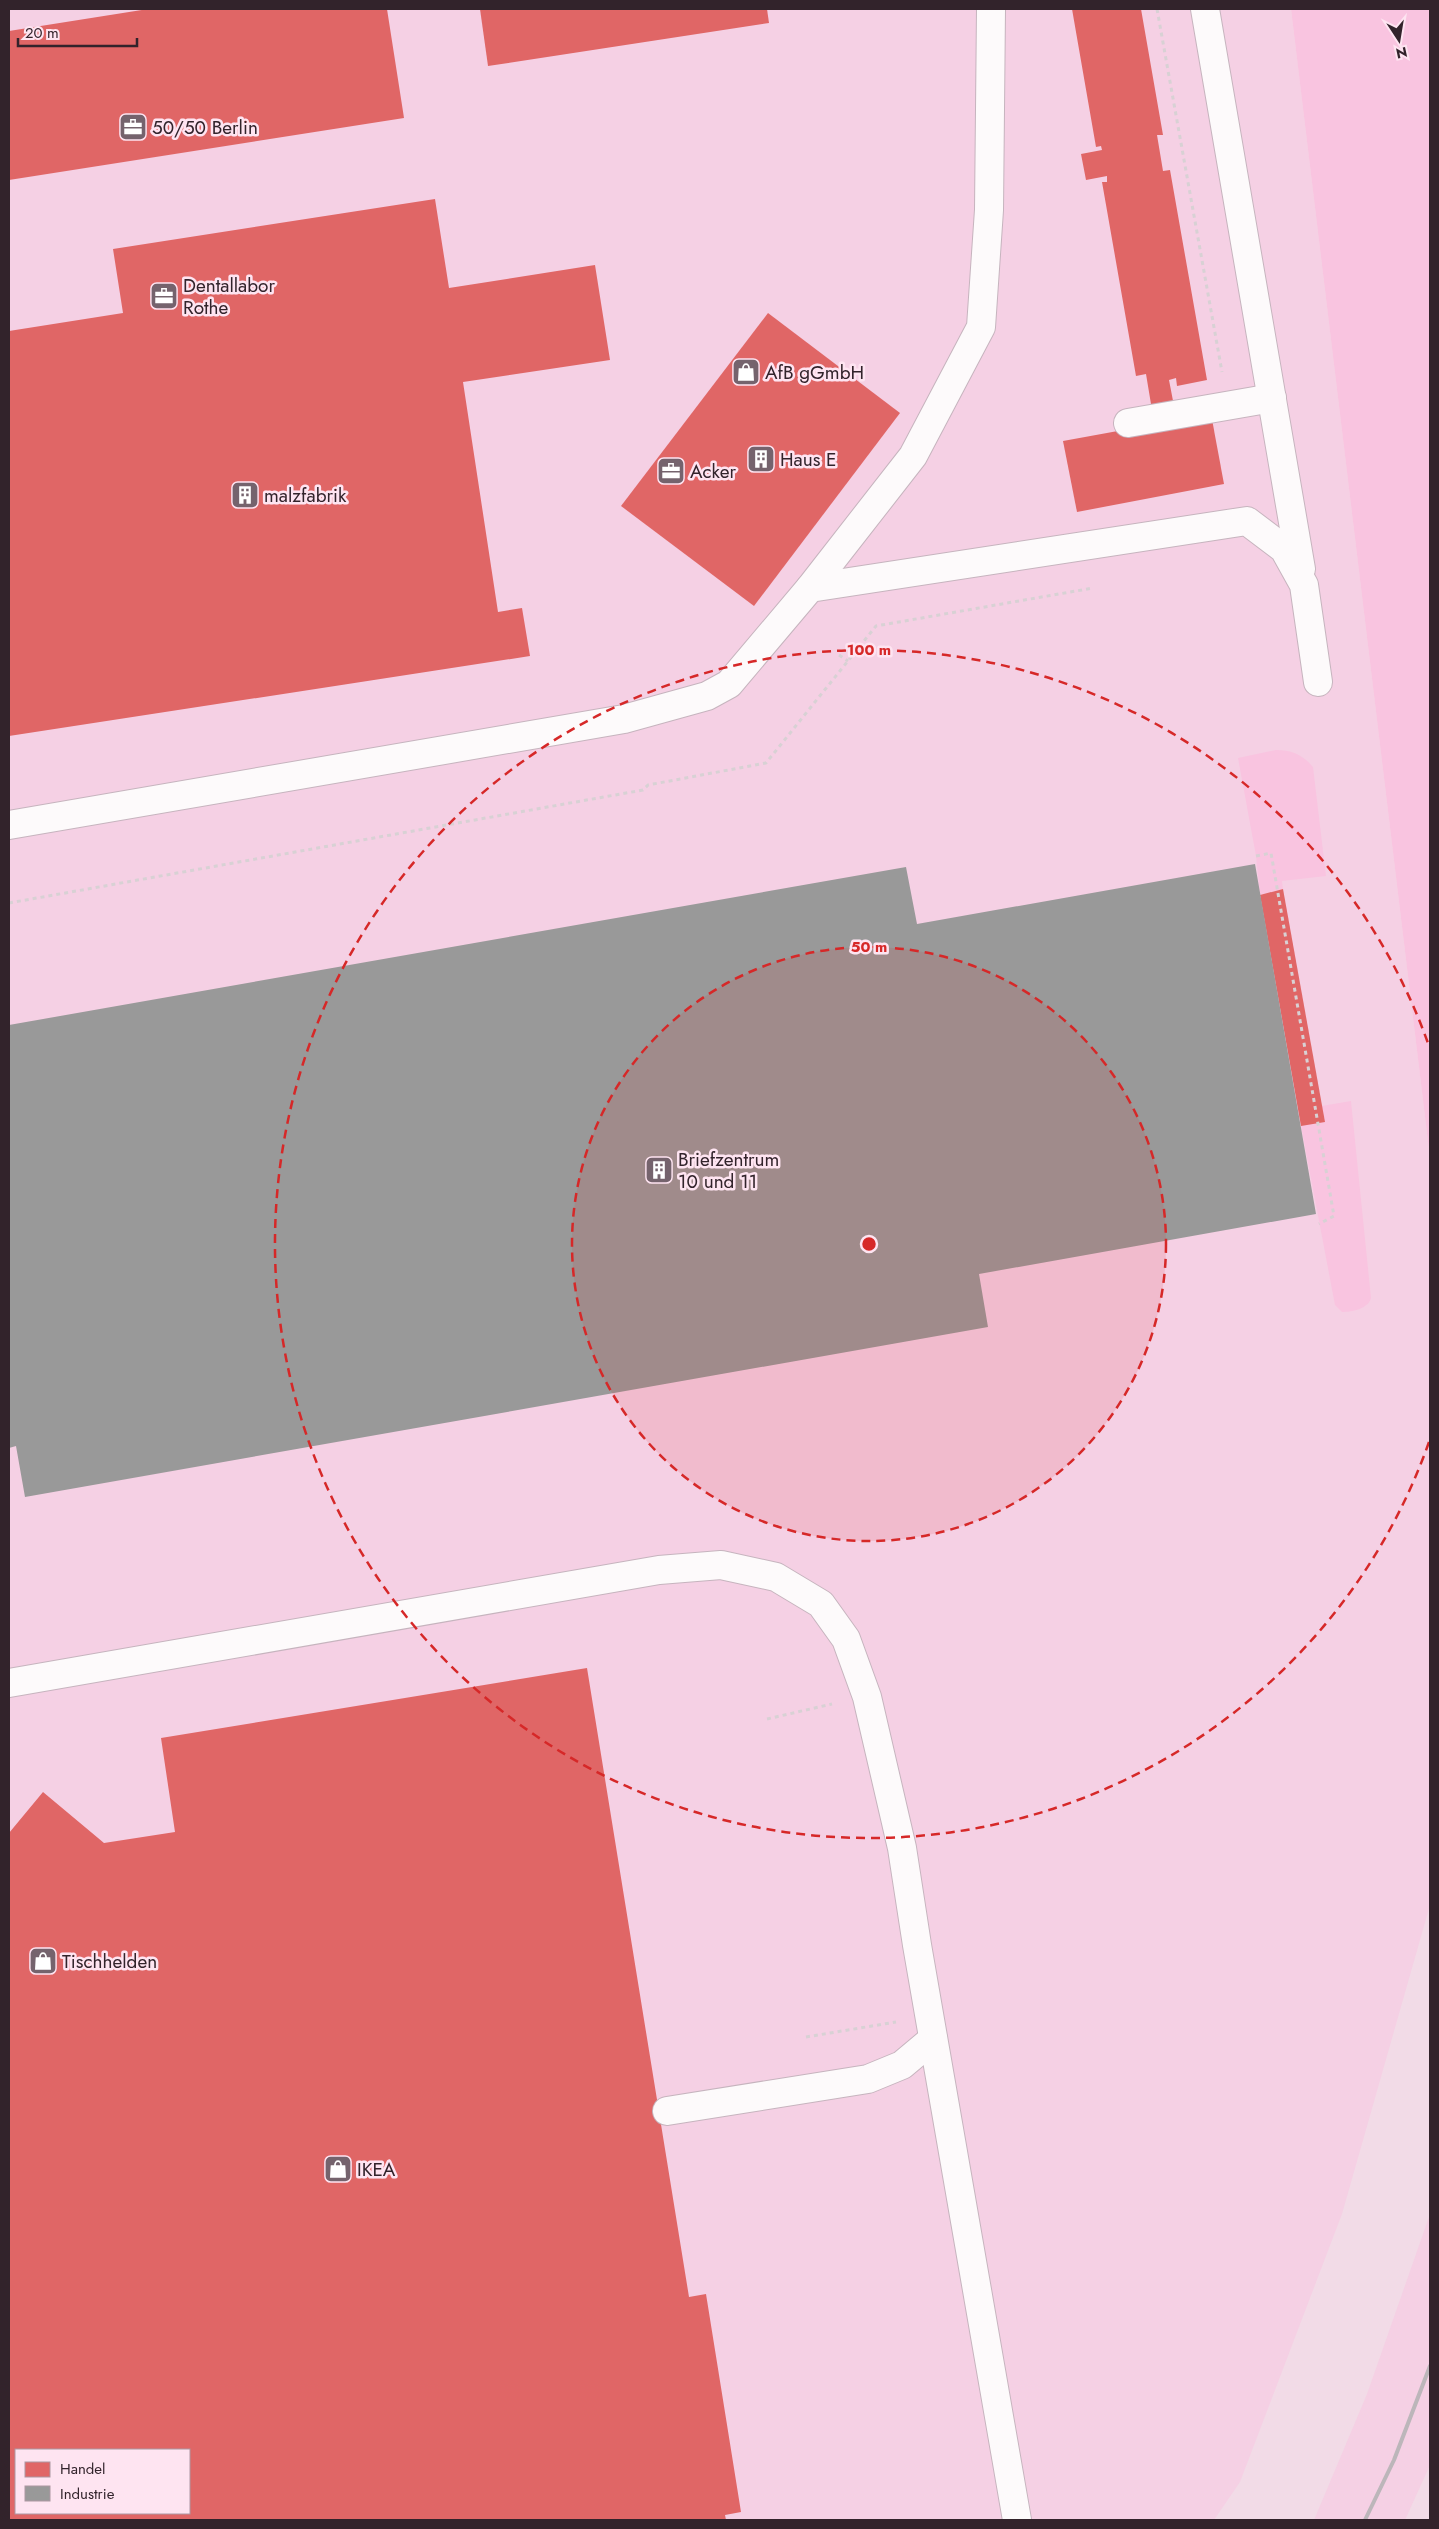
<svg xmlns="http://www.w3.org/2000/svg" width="1439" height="2529" font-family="Jost,sans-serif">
<rect width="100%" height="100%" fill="#f2dbe7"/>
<!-- built -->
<g fill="#f5d0e4" fill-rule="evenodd">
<path d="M9 9H1291L1430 1158V1905L1342 2214 1240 2482 1214 2520H9ZM16 2450H189V2513H16Z"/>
<path d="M1430 2214V2465L1405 2520H1314L1367 2394Z"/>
</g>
<!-- green -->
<g fill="#f9c4e0">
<path d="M1291 9H1430V1158Z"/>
<path d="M1276 750C1292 750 1303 755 1313 767L1326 876 1282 881 1283 889 1260 895 1256 856 1238 758Z"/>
<path d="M1351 1101 1371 1298C1368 1309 1352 1312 1342 1312L1335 1305 1298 1110Z"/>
</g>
<!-- shops -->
<g fill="#e06666" fill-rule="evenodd">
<path d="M148 9H387L404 118 9 180V31Z"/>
<path d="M480 9H767L769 23 488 66Z"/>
<path d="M1072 9H1141L1163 135H1157L1163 171 1170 170 1207 380 1177 386 1176 378 1169 380 1174 406 1152 410 1146 374 1136 376 1102 182H1107V176L1086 180 1081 154 1102 150 1101 146 1096 147Z"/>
<path d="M435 199 449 288 595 265 610 360 463 382 498 612 522 608 530 656 9 736V331L123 313 113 249Z"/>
<path d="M768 313 900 413 754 606 621 506Z"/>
<path d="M1211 414 1224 484 1077 512 1063 441Z"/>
<path d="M1283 889 1325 1122 1301 1126 1260 895Z"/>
<path d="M587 1668 689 2297 706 2294 741 2512 725 2515 726 2520H9V1833L43 1792 104 1843 175 1832 161 1738ZM16 2450H189V2513H16Z"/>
</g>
<!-- industry -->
<path fill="#999" d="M1255 864 1316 1214 979 1274 988 1327 25 1497 16 1446 9 1448V1025L906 867 917 924Z"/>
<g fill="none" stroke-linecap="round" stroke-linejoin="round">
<defs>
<g id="minor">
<path d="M1205 9 1301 569"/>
<path d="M1128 423 1272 398"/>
<path d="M810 588 913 456 981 327 989 210 991 9"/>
<path d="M9 825 624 719 707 696 729 684 810 588 1247 521 1284 549 1304 585 1318 682"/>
<path d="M9 1683 659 1570 721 1565 776 1577 821 1604 846 1639 867 1697 902 1848 917 1945 1017 2520"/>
<path d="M667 2111 868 2079 902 2065 933 2039"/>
</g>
</defs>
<!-- minor casing -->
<use href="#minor" stroke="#c6b4be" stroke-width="30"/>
<!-- path -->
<g stroke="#d8d1d4" stroke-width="3" stroke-dasharray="4 4" stroke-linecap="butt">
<path d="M1157 9 1222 372"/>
<path d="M839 655 848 661"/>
<path d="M1256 856 1271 853 1334 1216 1319 1224"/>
<path d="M9 903 643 790 648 785 766 763 876 626 1093 588"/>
<path d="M767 1719 832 1704"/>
<path d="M806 2037 896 2022"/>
</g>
<!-- minor -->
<use href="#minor" stroke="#fdfafb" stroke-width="28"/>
<!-- rail -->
<path stroke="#bcb6ba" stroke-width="4" d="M1365 2520 1394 2460 1430 2366"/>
</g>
<!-- distance rings -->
<circle cx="869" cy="1244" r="297" fill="#d62828" fill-opacity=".12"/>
<g fill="none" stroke="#d62828" stroke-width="2.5" stroke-dasharray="9 6">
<circle cx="869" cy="1244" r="297"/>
<path d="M1429 1442A594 594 0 1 1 1429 1046"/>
</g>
<!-- icons -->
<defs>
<symbol id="office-square" viewBox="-11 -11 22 22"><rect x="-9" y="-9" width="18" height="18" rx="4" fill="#75636d" stroke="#fee4f1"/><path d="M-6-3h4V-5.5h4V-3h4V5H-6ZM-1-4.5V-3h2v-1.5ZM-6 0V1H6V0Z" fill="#fff"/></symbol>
<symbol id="shop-square" viewBox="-11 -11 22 22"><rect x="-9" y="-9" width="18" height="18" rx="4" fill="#75636d" stroke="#fee4f1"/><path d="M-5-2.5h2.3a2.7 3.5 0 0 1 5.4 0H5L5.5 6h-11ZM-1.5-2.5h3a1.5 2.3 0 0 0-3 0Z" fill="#fff"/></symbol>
<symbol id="building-square" viewBox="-11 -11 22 22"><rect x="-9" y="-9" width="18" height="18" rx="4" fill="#75636d" stroke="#fee4f1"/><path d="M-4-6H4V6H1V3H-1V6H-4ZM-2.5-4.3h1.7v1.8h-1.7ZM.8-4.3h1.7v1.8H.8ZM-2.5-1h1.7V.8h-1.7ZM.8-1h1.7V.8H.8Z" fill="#fff"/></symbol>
</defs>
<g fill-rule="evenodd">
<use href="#office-square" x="117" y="111" width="32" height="32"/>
<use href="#office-square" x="148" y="280" width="32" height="32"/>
<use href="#shop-square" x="730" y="356" width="32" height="32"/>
<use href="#building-square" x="745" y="443" width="32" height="32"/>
<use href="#office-square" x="655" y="455" width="32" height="32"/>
<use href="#building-square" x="229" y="479" width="32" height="32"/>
<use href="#building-square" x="643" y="1154" width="32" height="32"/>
<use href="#shop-square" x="27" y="1945" width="32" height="32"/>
<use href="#shop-square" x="322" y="2153" width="32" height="32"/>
</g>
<g text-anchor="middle" stroke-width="5" stroke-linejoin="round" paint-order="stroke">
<!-- poi labels -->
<g font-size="19" fill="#32232b" stroke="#fee4f1" text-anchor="start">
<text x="152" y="134">50/50 Berlin</text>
<text x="183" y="292">Dentallabor<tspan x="183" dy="22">Rothe</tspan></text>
<text x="765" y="379">AfB gGmbH</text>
<text x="780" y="466">Haus E</text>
<text x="690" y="478">Acker</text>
<text x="264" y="502">malzfabrik</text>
<text x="678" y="1166">Briefzentrum<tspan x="678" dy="22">10 und 11</tspan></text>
<text x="62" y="1968">Tischhelden</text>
<text x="357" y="2176">IKEA</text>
</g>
</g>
<circle cx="869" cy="1244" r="8" fill="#d62828" stroke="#fee4f1" stroke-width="2.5"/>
<g font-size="15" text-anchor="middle" font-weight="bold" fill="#d62828" stroke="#fee4f1" stroke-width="5" stroke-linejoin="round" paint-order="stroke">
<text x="869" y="655">100 m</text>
<text x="869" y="952">50 m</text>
</g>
<!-- border -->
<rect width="1439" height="2529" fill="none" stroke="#32232b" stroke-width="20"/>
<!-- legend -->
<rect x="15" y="2449" width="175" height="65" fill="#fee4f1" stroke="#ac97a2"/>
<rect x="25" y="2462" width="25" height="15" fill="#e06666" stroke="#ac97a2"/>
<text x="60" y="2474" font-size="15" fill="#32232b">Handel</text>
<rect x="25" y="2486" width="25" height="15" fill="#999999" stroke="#ac97a2"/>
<text x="60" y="2499" font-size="15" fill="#32232b">Industrie</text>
<!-- north arrow -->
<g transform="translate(1399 40) rotate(168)" stroke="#fee4f1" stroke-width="4" paint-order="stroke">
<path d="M0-4L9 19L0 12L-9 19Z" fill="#32232b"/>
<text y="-8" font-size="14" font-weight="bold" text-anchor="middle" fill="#32232b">N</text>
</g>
<!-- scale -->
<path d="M18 38v8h119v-8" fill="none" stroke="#32232b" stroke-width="2.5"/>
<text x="25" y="38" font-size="15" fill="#32232b" stroke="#fee4f1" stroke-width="4" paint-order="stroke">20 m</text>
</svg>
